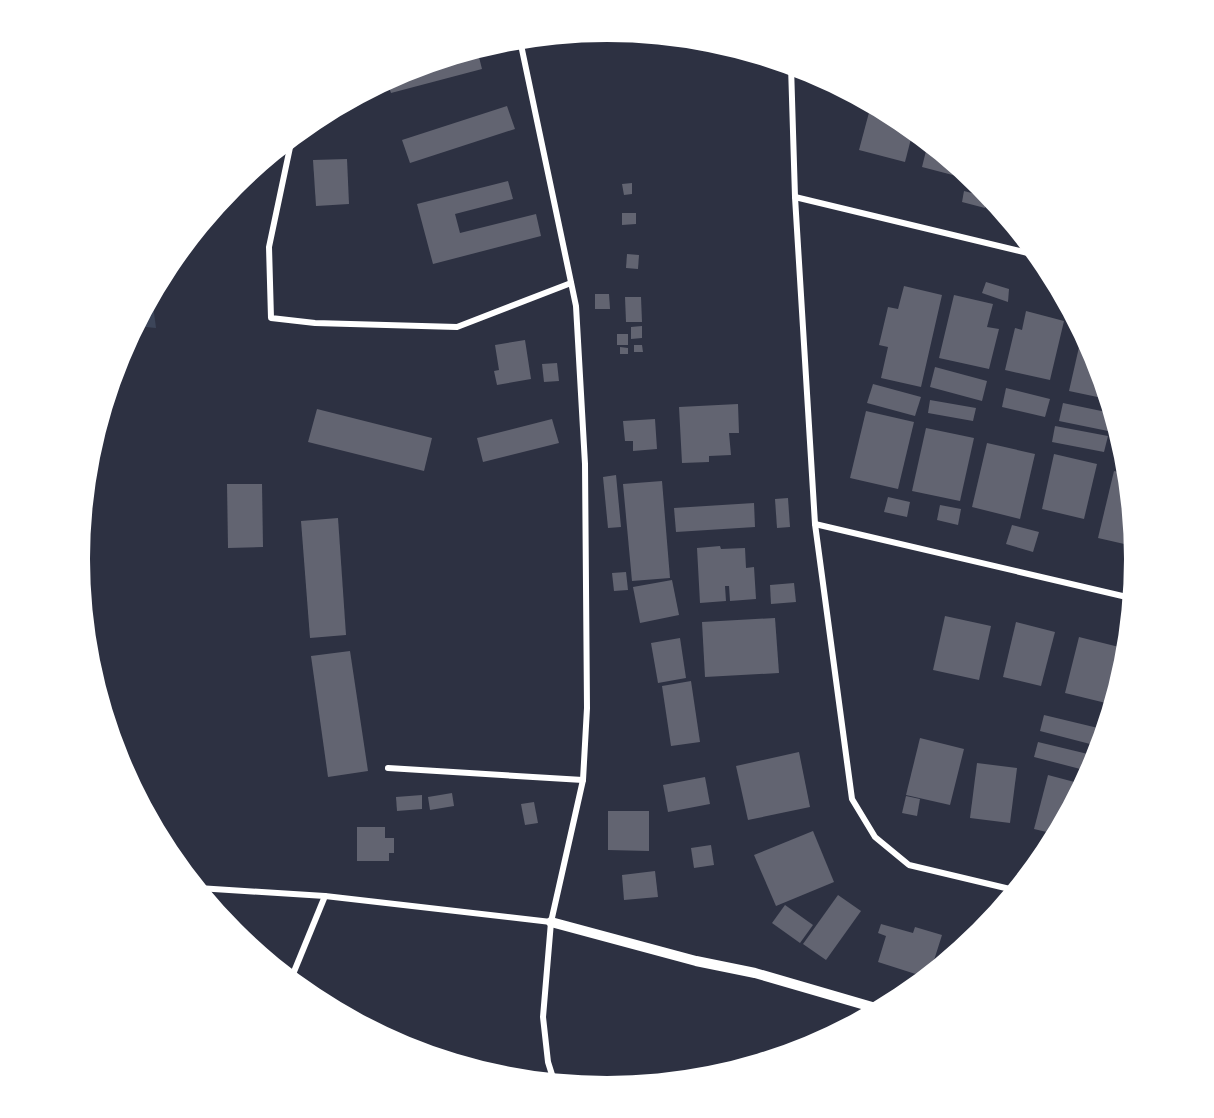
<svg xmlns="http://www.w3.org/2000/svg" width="1214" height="1118" font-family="Poppins,sans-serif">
<rect width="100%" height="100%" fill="#2d3142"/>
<!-- green -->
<path fill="#3c4559" d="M152 297 156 328 136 326Z"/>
<!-- building -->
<g fill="#626471">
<path d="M493 45 495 53 479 57 482 69 391 93 387 81 405 72Z"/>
<path d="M871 105 900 121 913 131 905 162 859 150Z"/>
<path d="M507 106 515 129 410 163 402 140Z"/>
<path d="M928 143 968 176V179L922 167Z"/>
<path d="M347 159 349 204 316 206 313 160Z"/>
<path d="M508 181 513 199 455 214 460 233 536 214 541 236 433 264 417 204Z"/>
<path d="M632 183V194L624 195 622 184Z"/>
<path d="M964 191 987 197 985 208 962 202Z"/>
<path d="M622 213H636V224L622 225Z"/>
<path d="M627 254 639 255 638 269 626 268Z"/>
<path d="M986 282 1009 289 1008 302 982 293Z"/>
<path d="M904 286 942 295 921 387 881 378 888 347 879 345 888 307 898 309Z"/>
<path d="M595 294H609L610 309H595Z"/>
<path d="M954 295 993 304 987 327 999 329 989 369 939 358Z"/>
<path d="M625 297H641L642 322H626Z"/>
<path d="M1026 311 1064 321 1050 380 1005 370 1015 328 1022 330Z"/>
<path d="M642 326V338L631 339V327Z"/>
<rect x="617" y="334" width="11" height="11"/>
<path d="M1082 334 1094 357 1107 399 1069 391Z"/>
<path d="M525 340 531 379 497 385 494 371 499 370 495 345Z"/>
<path d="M634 345H642L643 352H634Z"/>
<path d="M620 347 628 348V354H620Z"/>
<path d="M557 363 559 381 544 382 542 364Z"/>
<path d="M935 367 987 381 982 401 930 387Z"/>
<path d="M873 384 921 397 915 416 867 403Z"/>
<path d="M1006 388 1050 399 1045 417 1002 407Z"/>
<path d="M930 400 976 408 973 421 928 413Z"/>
<path d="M1063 403 1111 413 1108 431 1059 421Z"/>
<path d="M738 404 739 433H729L731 455 709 456V462L682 463 679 407Z"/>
<path d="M317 409 432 438 424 471 308 442Z"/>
<path d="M866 411 914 422 898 489 850 478Z"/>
<path d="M552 419 559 443 483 462 477 438Z"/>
<path d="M655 419 657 449 633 451V441H625L623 421Z"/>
<path d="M1055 426 1108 436 1104 452 1052 442Z"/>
<path d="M926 428 974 438 960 501 912 491Z"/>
<path d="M987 443 1035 454 1020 519 972 507Z"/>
<path d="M1121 443 1124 456 1125 458 1117 457Z"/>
<path d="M1054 454 1097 464 1084 519 1042 509Z"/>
<path d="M1114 471 1126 474 1133 546 1098 538Z"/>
<path d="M616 475 621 527 608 528 603 477Z"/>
<path d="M662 481 670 578 632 581 623 484Z"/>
<path d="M227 484H262L263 547 228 548Z"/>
<path d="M888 497 910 502 907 517 884 512Z"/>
<path d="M788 498 790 527 777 528 775 499Z"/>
<path d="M754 503 755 527 676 532 674 508Z"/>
<path d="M940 505 961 509 958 525 937 520Z"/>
<path d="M338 518 346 635 310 638 301 521Z"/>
<path d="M1012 525 1039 532 1033 552 1006 544Z"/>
<path d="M720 546 721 549 745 548 746 568 754 567 756 599 730 601 729 586H725L726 601 700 603 697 548Z"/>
<path d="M626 572 628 590 614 591 612 573Z"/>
<path d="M672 580 679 615 640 623 633 587Z"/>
<path d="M794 583 796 602 771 604 770 585Z"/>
<path d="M945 616 991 626 979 680 933 670Z"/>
<path d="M775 618 779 673 705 677 702 622Z"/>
<path d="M1016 622 1055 632 1041 686 1003 677Z"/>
<path d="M1079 637 1123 648 1110 704 1065 693Z"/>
<path d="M680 638 686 678 658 683 651 643Z"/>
<path d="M350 651 368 771 328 777 311 656Z"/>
<path d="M691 681 700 742 671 746 662 686Z"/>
<path d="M1044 715 1098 728 1094 745 1040 731Z"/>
<path d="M920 738 964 749 950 805 906 795Z"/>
<path d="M1038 742 1092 755 1088 771 1034 757Z"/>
<path d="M799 752 810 807 748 820 736 766Z"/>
<path d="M977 763 1017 768 1010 823 970 818Z"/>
<path d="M1048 775 1082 784 1055 834 1034 829Z"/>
<path d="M705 777 710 804 668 812 663 785Z"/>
<path d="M452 793 454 806 430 810 428 797Z"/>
<path d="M422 795V809L397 811 396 797Z"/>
<path d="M906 796 920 799 917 816 902 813Z"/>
<path d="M534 802 538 823 525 825 521 804Z"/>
<path d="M608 811H649V851L608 850Z"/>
<path d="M357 827H385V838H394V853H389V861H357Z"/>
<path d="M813 831 834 882 776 906 754 855Z"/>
<path d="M711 845 714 865 694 868 691 848Z"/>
<path d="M655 871 658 897 624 900 622 875Z"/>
<path d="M838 895 861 911 826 960 803 944Z"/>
<path d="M785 905 813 925 800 943 772 923Z"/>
<path d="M881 924 913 933 915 927 942 935 930 973 925 977 878 962 886 936 878 933Z"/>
</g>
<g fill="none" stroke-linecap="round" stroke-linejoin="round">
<!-- minor -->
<g stroke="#fff" stroke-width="6">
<path d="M520 40 576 306 585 464 587 708 583 780 551 922 543 1017 548 1062 554 1081"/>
<path d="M791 66 795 197 815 524 852 799 875 837 909 865 1014 890"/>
<path d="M292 138 269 247 271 318 315 323 457 327 571 283"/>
<path d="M795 197 1036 255"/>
<path d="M815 524 1131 598"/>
<path d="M388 768 583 780"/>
<path d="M198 888 325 896 551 922"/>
<path d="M291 979 325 896"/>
</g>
<!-- tertiary -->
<path stroke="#fff" stroke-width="10" d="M551 922 696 961 755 973 879 1009"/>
</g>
<!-- crop -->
<path d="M0 0H1214V1118H0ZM90 559a517 517 0 1 1 1034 0a517 517 0 1 1-1034 0Z" fill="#fff" fill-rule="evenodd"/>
</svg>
